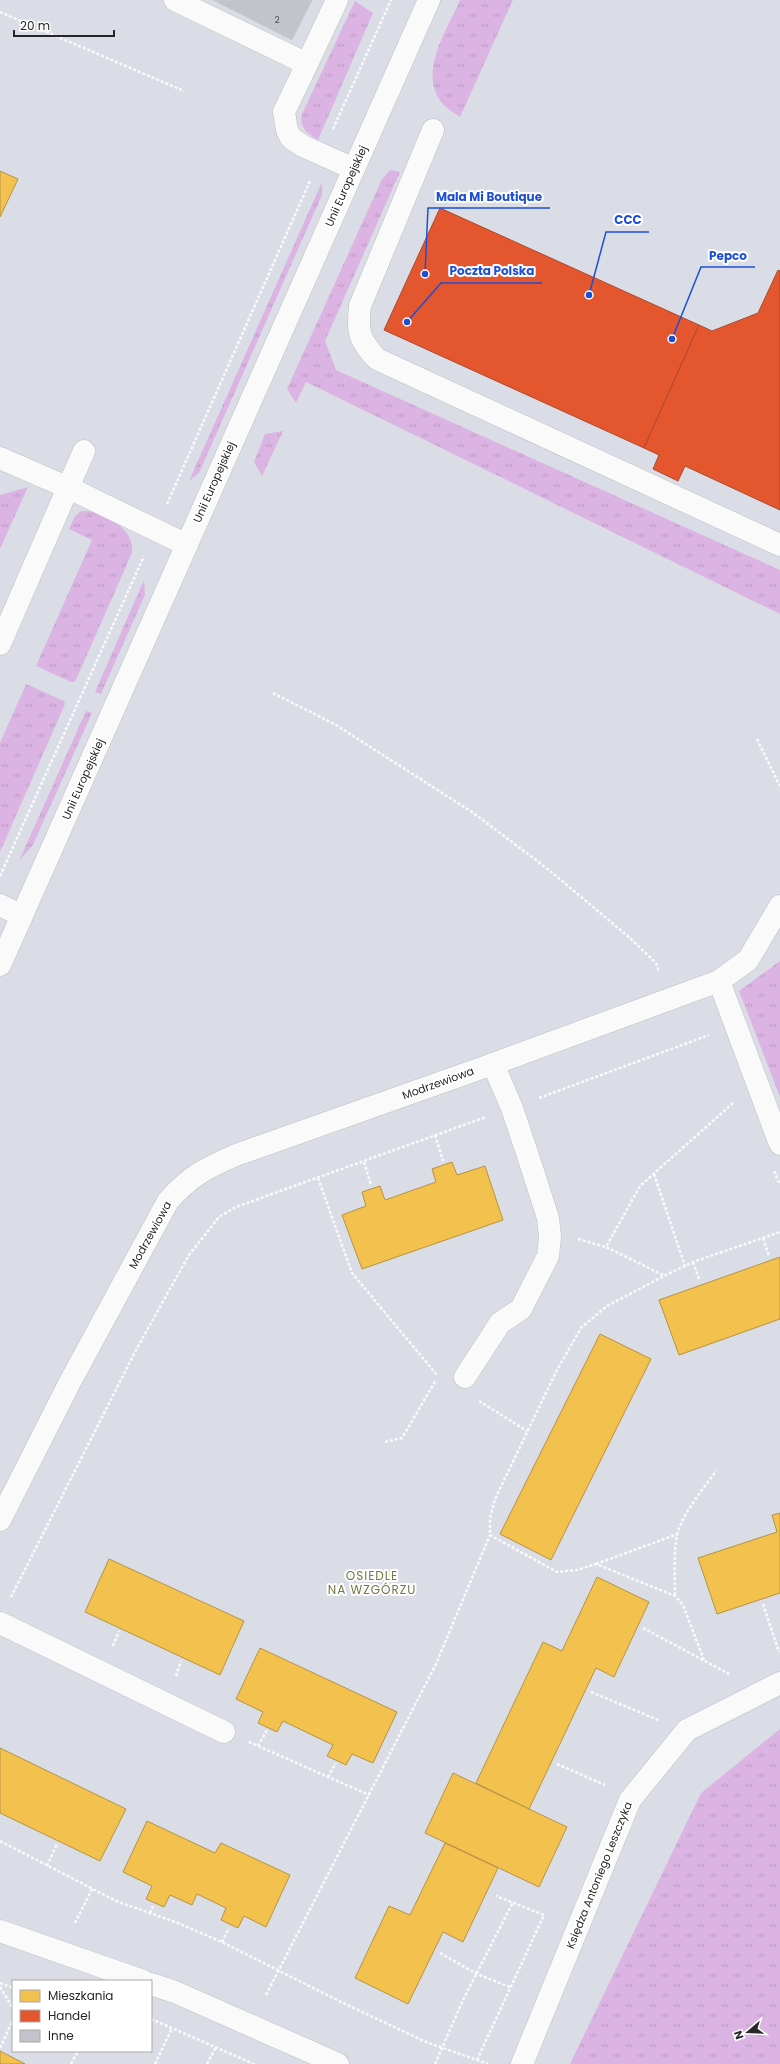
<svg xmlns="http://www.w3.org/2000/svg" width="780" height="2064" font-family="Poppins,sans-serif">
<defs>
<pattern id="grass-tufts" width="24" height="20" patternUnits="userSpaceOnUse"><rect width="24" height="20" fill="#dcb4e4"/><path d="M3 7l-1-3M5 7V3M7 7l1-3M15 17l-1-3M17 17v-4M19 17l1-3" fill="none" stroke="#bd9bc4"/></pattern>
</defs>
<rect width="100%" height="100%" fill="#dbdde6"/>
<!-- grass -->
<g fill="url(#grass-tufts)">
<path d="M460 0H513L460 117C453 112 444 107 439 99 420 69 448 28 460 0Z"/>
<path d="M355 1 373 13 318 140C307 133 299 128 302 114Z"/>
<path d="M390 170 400 172 325 341 336 370 780 570V614L306 382 296 403 287 389 382 179Z"/>
<path d="M322 182V195L199 473 189 481Z"/>
<path d="M283 431 262 476 254 462 265 434Z"/>
<path d="M28 487 0 549V495Z"/>
<path d="M81 511C103 510 136 529 132 553L75 682H71L36 666 92 540 69 529 75 516Z"/>
<path d="M144 580 145 595 101 694 95 692Z"/>
<path d="M26 684 64 701 65 704 0 852V743Z"/>
<path d="M86 711 92 713 33 845 19 861Z"/>
<path d="M780 961V1097L739 991Z"/>
<path d="M780 1729V2064H570L701 1793Z"/>
</g>
<!-- homes -->
<g fill="#f2c14e" stroke="#b59342">
<path d="M0 171 18 179 0 217Z"/>
<path d="M452 1162 457 1175 485 1166 503 1220 362 1269 342 1215 366 1206 362 1192 380 1186 385 1200 436 1182 432 1169Z"/>
<path d="M780 1257V1319L679 1355 659 1300Z"/>
<path d="M600 1334 651 1359 551 1560 500 1534Z"/>
<path d="M780 1513V1593L717 1614 698 1558 777 1532 772 1515Z"/>
<path d="M109 1559 244 1621 220 1675 85 1612Z"/>
<path d="M597 1577 649 1602 614 1677 596 1668 529 1809 476 1783 543 1642 562 1651Z"/>
<path d="M260 1648 397 1712 373 1763 352 1754 346 1765 327 1756 333 1745 283 1721 277 1732 258 1723 263 1712 236 1699Z"/>
<path d="M0 1748 126 1809 100 1861 0 1813Z"/>
<path d="M453 1773 567 1827 539 1887 425 1833Z"/>
<path d="M147 1821 215 1853 221 1843 290 1875 266 1927 244 1916 238 1928 221 1920 226 1908 197 1894 192 1905 170 1895 164 1907 146 1899 152 1886 123 1872Z"/>
<path d="M445 1843 498 1868 463 1942 443 1932 408 2004 355 1978 389 1906 410 1915Z"/>
<path d="M0 2051 25 2064H0Z"/>
</g>
<!-- shops -->
<g fill="#e4572e" stroke="#ab492c">
<path d="M440 208 699 325 644 448 384 330Z"/>
<path d="M778 270 780 271V510L685 466 678 481 653 469 659 455 644 448 699 325 712 331 758 313Z"/>
</g>
<!-- building -->
<path fill="#c3c4cb" stroke="#c8c9d1" d="M213 0H312L292 40Z"/>
<g fill="none" stroke-linecap="round" stroke-linejoin="round">
<defs>
<g id="minor">
<path d="M175 0 307 64 284 112 287 130 291 138 303 146 354 169"/>
<path d="M307 64 337 0"/>
<path d="M433 130 360 306C357 332 359 340 377 359L780 545"/>
<path d="M0 458 69 488 187 545"/>
<path d="M0 644 84 451"/>
<path d="M0 905 22 916"/>
<path d="M0 965 429 0"/>
<path d="M719 981 780 1144"/>
<path d="M493 1064 719 981 748 960 780 906"/>
<path d="M0 1520 70 1382 168 1201C190 1176 206 1168 236 1155L493 1064 512 1108 530 1162 548 1218 550 1237 548 1256 521 1309 500 1323 465 1377"/>
<path d="M0 1623 224 1732"/>
<path d="M0 1931 143 1981"/>
<path d="M151 1984 175 1992 338 2064"/>
<path d="M522 2064 630 1800 687 1730 780 1683"/>
</g>
</defs>
<!-- minor casing -->
<use href="#minor" stroke="#bdbebf" stroke-width="23"/>
<!-- path -->
<g stroke="#fafafb" stroke-width="2.5" stroke-dasharray="3 2" stroke-linecap="butt">
<path d="M0 12 184 91"/>
<path d="M333 129 391 0"/>
<path d="M167 504 310 181"/>
<path d="M273 693 336 725 472 812 549 870 630 938 656 963 659 972"/>
<path d="M757 739 780 786"/>
<path d="M0 876 144 556"/>
<path d="M539 1098 709 1035"/>
<path d="M435 1135 443 1161"/>
<path d="M364 1162 371 1185"/>
<path d="M774 1171 780 1185"/>
<path d="M654 1174 685 1266"/>
<path d="M318 1178 352 1273 437 1375"/>
<path d="M763 1238 769 1256"/>
<path d="M578 1239 606 1247"/>
<path d="M693 1262 699 1279"/>
<path d="M663 1275 606 1247 640 1186 733 1103"/>
<path d="M479 1401 527 1431"/>
<path d="M385 1442 402 1438 436 1380"/>
<path d="M596 1564 678 1534"/>
<path d="M675 1595C675 1578 673 1543 679 1528 688 1507 703 1489 716 1471"/>
<path d="M11 1597 137 1348 189 1255 219 1217 236 1207 486 1117"/>
<path d="M763 1604 779 1652"/>
<path d="M643 1628 731 1675"/>
<path d="M113 1646 119 1631"/>
<path d="M704 1660 683 1605 675 1596 596 1564 577 1570 557 1572 490 1535V1518L495 1499 557 1370 581 1328 607 1306 664 1276 693 1262 780 1232"/>
<path d="M176 1676 181 1661"/>
<path d="M591 1692 658 1720"/>
<path d="M249 1742 369 1795"/>
<path d="M258 1746 267 1730"/>
<path d="M557 1764 605 1785"/>
<path d="M328 1777 336 1763"/>
<path d="M0 1841 116 1901 178 1923 222 1942 339 2001 426 2042 488 2064"/>
<path d="M47 1866 57 1844"/>
<path d="M150 1913 153 1906"/>
<path d="M75 1923 92 1889"/>
<path d="M222 1942 229 1928"/>
<path d="M440 1953 477 1974 510 1987"/>
<path d="M0 1983 13 1988"/>
<path d="M0 1987 13 2008"/>
<path d="M266 1995 436 1664 490 1535"/>
<path d="M151 2019 254 2064"/>
<path d="M0 2048 13 2020"/>
<path d="M477 2060 544 1915 496 1896"/>
<path d="M71 2064 78 2051"/>
<path d="M155 2064 172 2028"/>
<path d="M207 2064 216 2047"/>
<path d="M435 2064 463 2000 513 1902"/>
</g>
<!-- minor -->
<use href="#minor" stroke="#fafafb" stroke-width="22"/>
</g>
<g text-anchor="middle" stroke-width="4" stroke-linejoin="round" paint-order="stroke">
<!-- number labels -->
<g font-size="9" fill="#505152">
<text x="277" y="23">2</text>
</g>
<!-- street labels -->
<g font-size="11" fill="#272727" stroke="#fff">
<text transform="translate(346 186) rotate(-66)" y="4">Unii Europejskiej</text>
<text transform="translate(214 482) rotate(-66)" y="4">Unii Europejskiej</text>
<text transform="translate(83 779) rotate(-66)" y="4">Unii Europejskiej</text>
<text transform="translate(438 1083) rotate(-20)" y="4">Modrzewiowa</text>
<text transform="translate(150 1235) rotate(-61)" y="4">Modrzewiowa</text>
<text transform="translate(599 1875) rotate(-68)" y="4">Księdza Antoniego Leszczyka</text>
</g>
<!-- neighbourhood labels -->
<g font-size="12" letter-spacing="1" fill="#737847" stroke="#fff">
<text x="372" y="1580">OSIEDLE<tspan x="372" dy="14">NA WZGÓRZU</tspan></text>
</g>
</g>
<!-- callouts -->
<path fill="none" stroke="#1d4ed8" stroke-width="1.5" d="M425 274L428 208H550M589 295L606 232H649M672 339L701 267H755M407 322L441 283H542"/>
<g fill="#1d4ed8" stroke="#fff" stroke-width="1.5">
<circle cx="425" cy="274" r="4"/>
<circle cx="589" cy="295" r="4"/>
<circle cx="672" cy="339" r="4"/>
<circle cx="407" cy="322" r="4"/>
</g>
<g font-size="12" text-anchor="middle" font-weight="bold" fill="#1d4ed8" stroke="#fff" stroke-width="4" stroke-linejoin="round" paint-order="stroke">
<text x="489" y="201">Mala Mi Boutique</text>
<text x="628" y="224">CCC</text>
<text x="728" y="260">Pepco</text>
<text x="492" y="275">Poczta Polska</text>
</g>
<!-- legend -->
<rect x="12" y="1980" width="140" height="72" fill="#ffffff" stroke="#a9a9a9"/>
<rect x="20" y="1990" width="20" height="12" fill="#f2c14e" stroke="#a9a9a9"/>
<text x="48" y="2000" font-size="12" fill="#272727">Mieszkania</text>
<rect x="20" y="2010" width="20" height="12" fill="#e4572e" stroke="#a9a9a9"/>
<text x="48" y="2020" font-size="12" fill="#272727">Handel</text>
<rect x="20" y="2030" width="20" height="12" fill="#c3c4cb" stroke="#a9a9a9"/>
<text x="48" y="2040" font-size="12" fill="#272727">Inne</text>
<!-- north arrow -->
<g transform="translate(748 2032) rotate(251)" stroke="#ffffff" stroke-width="3" paint-order="stroke">
<path d="M0-3L7 15L0 10L-7 15Z" fill="#272727"/>
<text y="-6" font-size="11" font-weight="bold" text-anchor="middle" fill="#272727">N</text>
</g>
<!-- scale -->
<path d="M14 30v6h100v-6" fill="none" stroke="#272727" stroke-width="2"/>
<text x="20" y="30" font-size="12" fill="#272727" stroke="#ffffff" stroke-width="3" paint-order="stroke">20 m</text>
</svg>
